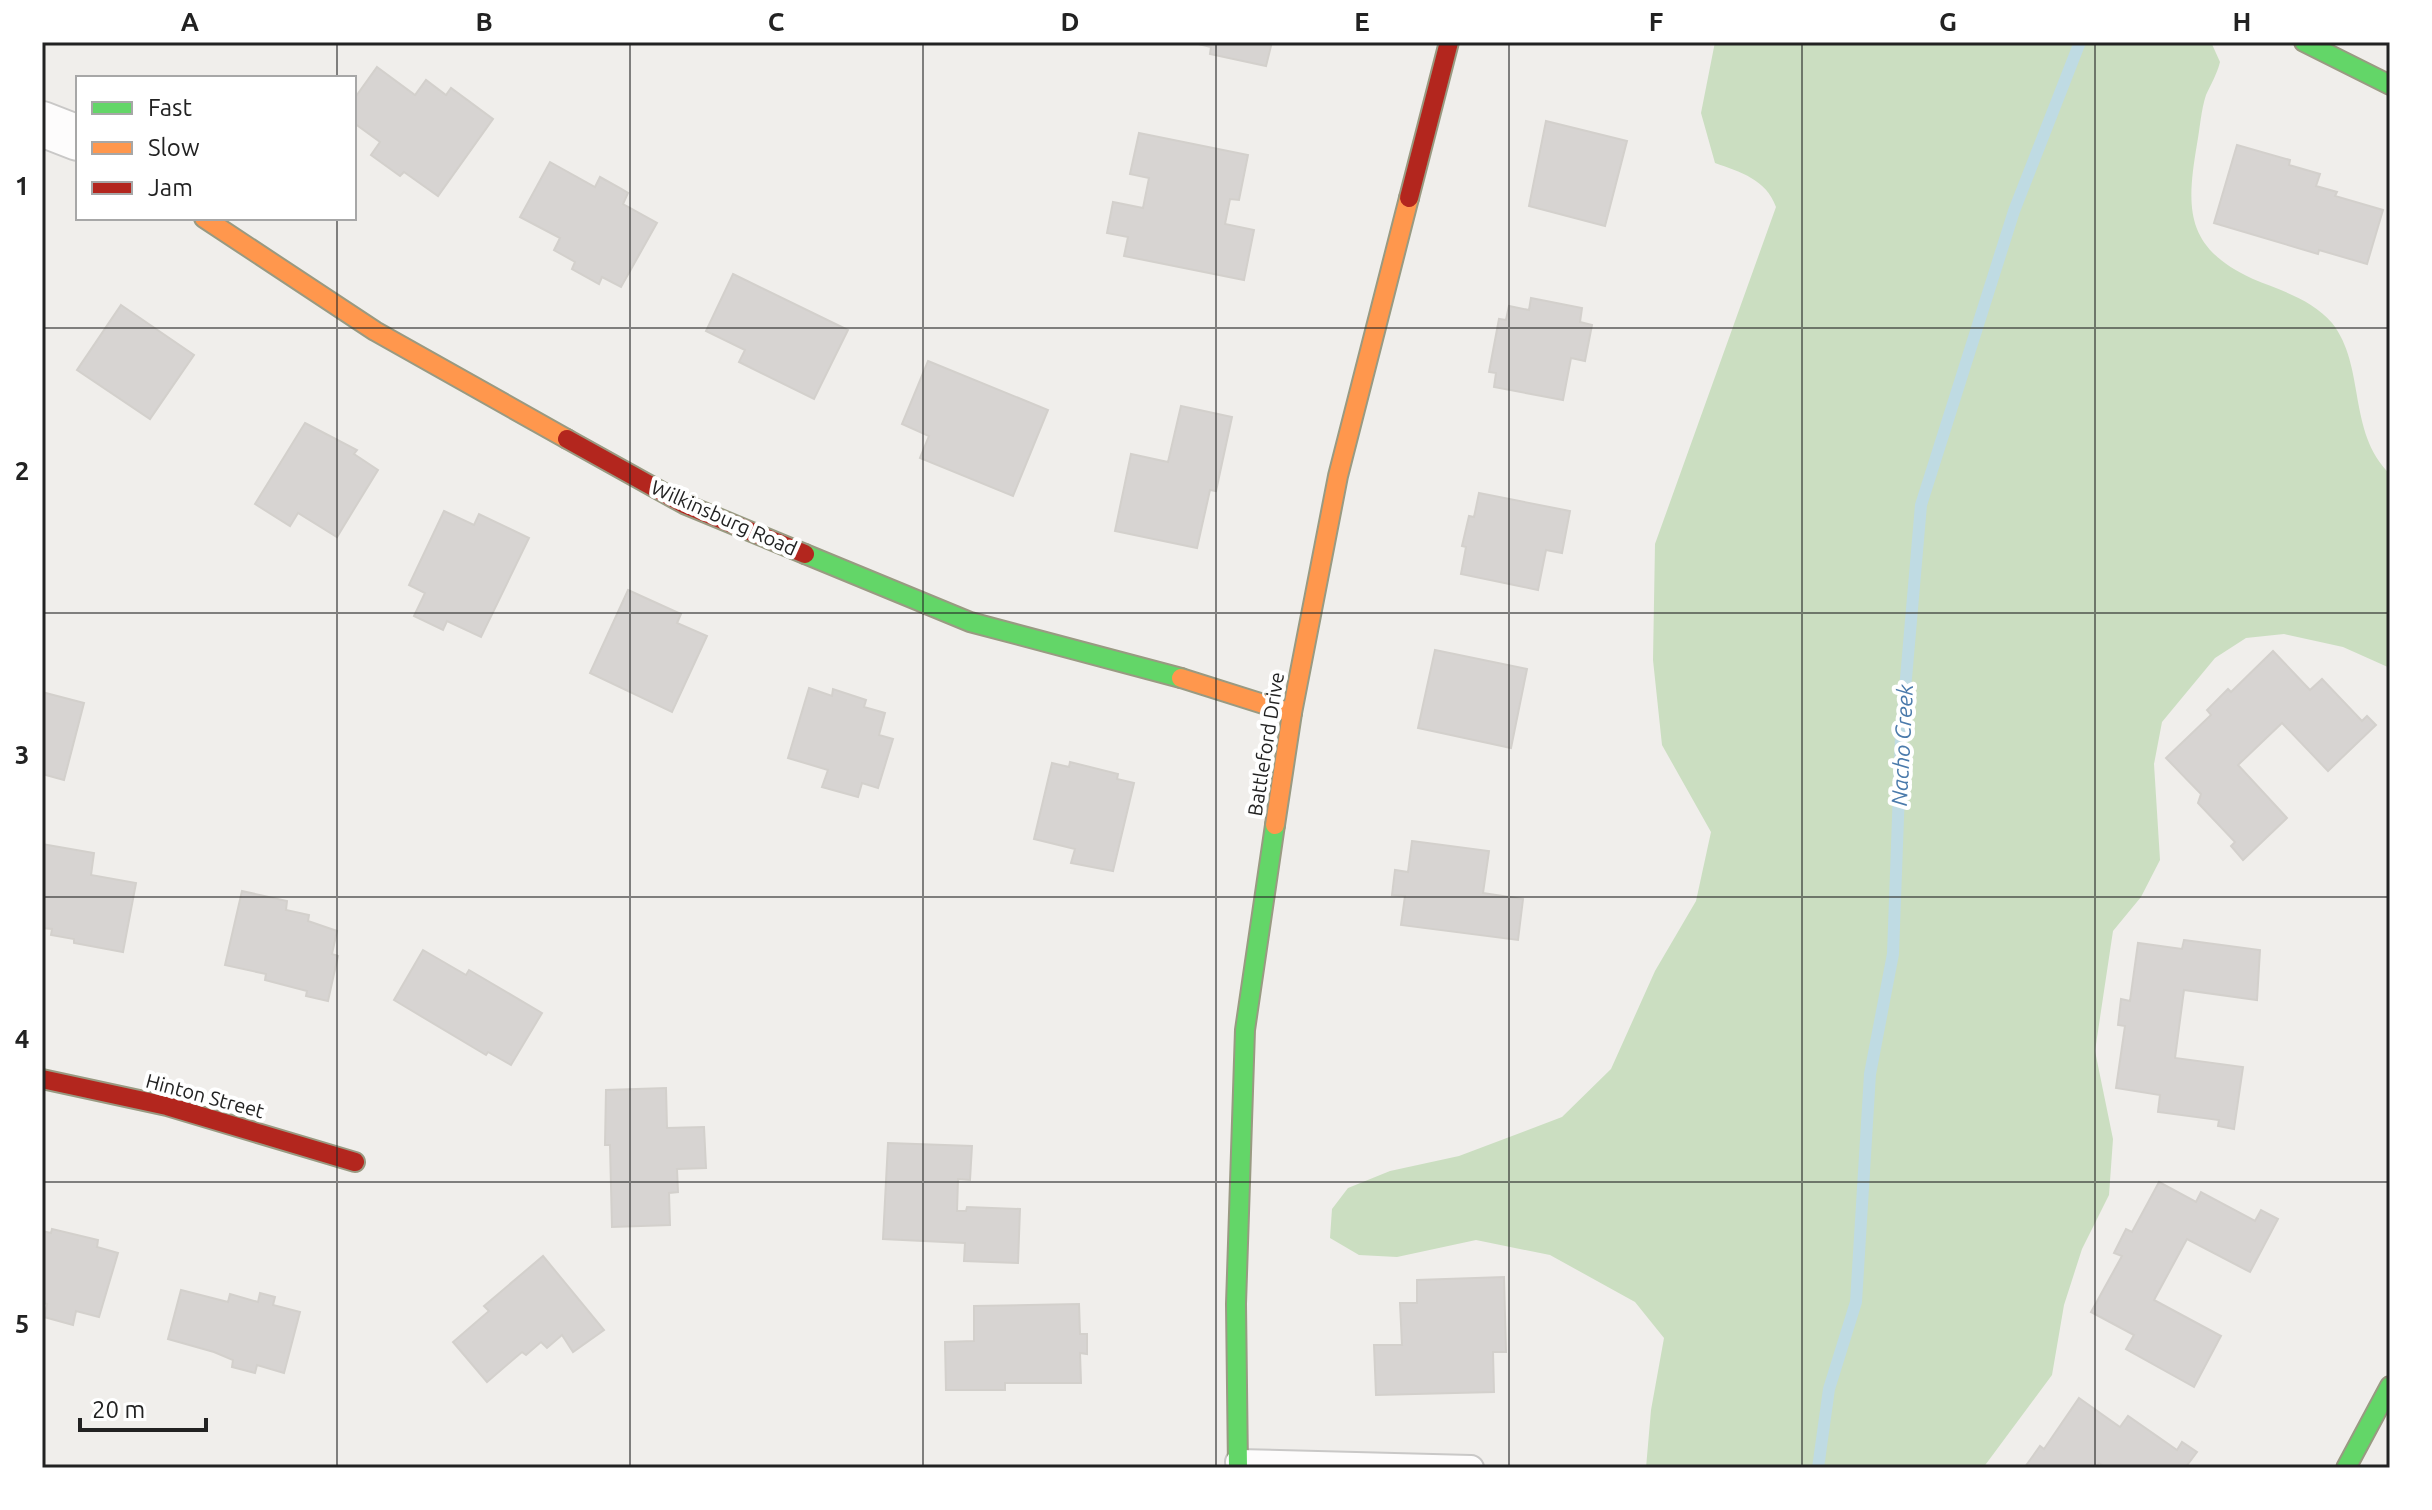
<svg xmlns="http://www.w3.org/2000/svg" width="2432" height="1510" font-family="Ubuntu,sans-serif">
<rect width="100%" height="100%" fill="#f0eeeb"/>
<!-- forest -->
<path fill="#cbdec1" d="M1715 42H2211L2220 62C2217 74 2211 84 2206 95 2201 110 2200 128 2197 144 2186 209 2185 248 2253 279 2280 290 2313 300 2332 323 2366 366 2347 432 2390 474V668L2343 647 2284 634 2246 638 2215 658 2162 722 2154 764 2160 860 2141 897 2113 931 2095 1051 2113 1139 2109 1195 2082 1249 2064 1305 2052 1375 1983 1468H1646L1651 1410 1664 1338 1635 1302 1550 1255 1476 1240 1397 1257 1359 1255 1330 1238 1332 1209 1348 1188 1390 1171 1459 1156 1562 1117 1611 1069 1655 971 1696 901 1711 832 1662 745 1653 660 1655 544 1776 207C1766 179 1740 172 1715 163L1701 113Z"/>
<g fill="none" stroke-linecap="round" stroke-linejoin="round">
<!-- stream -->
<path stroke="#bfdbe3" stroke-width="12" d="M1818 1468 1829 1389 1856 1302 1870 1074 1893 954 1901 736 1921 505 2014 211 2080 42"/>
</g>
<!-- building -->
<g fill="#d7d4d2" stroke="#d3d0cc" stroke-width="2">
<path d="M1190 42H1272L1266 66 1210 54 1211 47Z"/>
<path d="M377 67 415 95 426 80 446 95 451 88 493 119 438 196 404 172 400 176 371 155 380 142 354 123V99Z"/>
<path d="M1546 121 1627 141 1605 226 1529 206Z"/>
<path d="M1139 133 1248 155 1239 200 1230 199 1225 224 1254 230 1244 280 1124 256 1128 237 1107 233 1113 202 1143 208 1149 178 1130 174Z"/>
<path d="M2237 145 2290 160 2289 165 2320 174 2316 186 2337 192 2335 196 2383 210 2367 264 2319 250 2318 254 2214 223Z"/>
<path d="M550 162 595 187 600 177 620 188 628 193 623 204 657 223 621 287 602 277 599 284 572 269 575 262 554 250 560 238 520 217Z"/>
<path d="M733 274 848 330 814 399 739 362 745 350 706 331Z"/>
<path d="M1531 298 1582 308 1580 322 1592 325 1585 361 1571 358 1563 400 1494 387 1496 373 1489 372 1499 319 1506 320 1509 306 1529 310Z"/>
<path d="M121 305 194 355 150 419 77 370Z"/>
<path d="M928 361 1048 410 1013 496 920 458 929 436 902 424Z"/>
<path d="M1181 406 1232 417 1216 491 1210 490 1197 548 1115 531 1131 454 1168 462Z"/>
<path d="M305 423 357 450 354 454 378 470 337 537 298 513 290 526 255 504Z"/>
<path d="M1479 493 1570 511 1562 553 1546 550 1538 590 1461 574 1466 547 1462 546 1469 516 1474 517Z"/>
<path d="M444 511 474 525 479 514 529 538 481 637 447 621 443 630 414 616 425 593 409 585Z"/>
<path d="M628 590 681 614 677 623 707 636 672 712 590 673Z"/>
<path d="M1435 650 1527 669 1511 748 1418 728Z"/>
<path d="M2273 651 2310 690 2322 679 2362 721 2367 716 2376 725 2328 771 2282 723 2238 765 2287 818 2243 860 2231 846 2235 842 2198 803 2201 794 2166 758 2211 715 2207 710 2228 689 2231 692Z"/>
<path d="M809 688 832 696 833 689 866 700 864 707 885 713 879 735 893 739 878 788 862 783 858 797 822 787 828 770 788 758Z"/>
<path d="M42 692 84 703 64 780 42 774Z"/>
<path d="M1070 762 1118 774 1117 779 1134 783 1113 871 1071 863 1075 849 1034 839 1052 763 1069 767Z"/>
<path d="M1412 841 1489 851 1483 893 1523 899 1518 940 1401 925 1405 896 1392 895 1395 870 1408 872Z"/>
<path d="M42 844 94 853 91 875 136 883 123 952 74 943V939L51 935 52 929 42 928Z"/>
<path d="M242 891 287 901 286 910 309 915 308 921 337 931 332 954 338 956 328 1001 306 996 307 991 265 980 266 974 225 965Z"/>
<path d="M2184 940 2260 950 2257 1000 2184 990 2175 1058 2243 1067 2234 1129 2218 1126 2219 1120 2158 1112 2160 1095 2116 1088 2125 1026 2118 1025 2121 999 2130 1001 2138 943 2182 949Z"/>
<path d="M423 950 466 975 469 970 542 1013 511 1065 488 1052 486 1055 394 1000Z"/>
<path d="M666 1088 667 1128 704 1127 706 1168 677 1169 678 1192 669 1193 670 1225 612 1227 610 1145H605L606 1090Z"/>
<path d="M888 1143 972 1146 970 1180 958 1179 957 1211H966L967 1207 1020 1209 1018 1263 964 1261 965 1243 883 1239Z"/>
<path d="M2159 1182 2196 1202 2201 1192 2255 1221 2261 1210 2278 1219 2250 1272 2187 1239 2154 1300 2221 1336 2194 1387 2126 1349 2134 1335 2091 1312 2122 1256 2114 1253 2126 1229 2132 1232Z"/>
<path d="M52 1229 98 1240 97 1247 118 1253 99 1317 76 1311 73 1325 44 1317 47 1304 42 1303V1231L51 1233Z"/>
<path d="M543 1256 604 1330 573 1352 562 1335 547 1348 541 1342 526 1355 522 1352 487 1382 453 1342 489 1311 484 1306Z"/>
<path d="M1504 1277 1506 1352H1493L1494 1392 1376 1395 1374 1345H1402L1400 1303H1417V1280Z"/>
<path d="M181 1290 228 1302 230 1294 258 1302 260 1293 275 1297 273 1305 300 1312 284 1373 257 1365 255 1373 232 1367 233 1360 214 1352 168 1339Z"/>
<path d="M1079 1304 1080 1334H1087V1354L1080 1353 1081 1383H1005V1390H946L945 1342 974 1341V1306Z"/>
<path d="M2079 1398 2120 1427 2128 1416 2177 1450 2182 1442 2197 1452 2185 1468H2106L2099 1463 2095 1468 2025 1467 2040 1446 2044 1449Z"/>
</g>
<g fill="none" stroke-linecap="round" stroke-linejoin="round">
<defs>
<path id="lane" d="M1238 1462 1471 1468"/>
<path id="street" d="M42 124 78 138"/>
<g id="fast">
<path d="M2304 42 2390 85"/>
<path d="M805 554 970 622 1181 678"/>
<path d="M1238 1468 1236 1304 1245 1030 1275 825"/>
<path d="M2346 1468 2390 1386"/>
</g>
<g id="slow">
<path d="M204 218 375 331 567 439"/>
<path d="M1181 678 1292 713"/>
<path d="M1275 825 1292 713 1338 476 1409 198"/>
</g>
<g id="jam">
<path d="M1409 198 1449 42"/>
<path d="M567 439 684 504 805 554"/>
<path d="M42 1079 167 1106 355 1162"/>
</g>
</defs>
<!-- lane casing -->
<use href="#lane" stroke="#c9c8c7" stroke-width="28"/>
<!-- street casing -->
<use href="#street" stroke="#c9c8c7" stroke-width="48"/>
<!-- fast casing -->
<use href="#fast" stroke="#999a82" stroke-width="22"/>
<!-- slow casing -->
<use href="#slow" stroke="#999a82" stroke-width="22"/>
<!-- jam casing -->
<use href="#jam" stroke="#999a82" stroke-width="22"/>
<!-- lane -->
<use href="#lane" stroke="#fdfcfc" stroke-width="24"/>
<!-- street -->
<use href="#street" stroke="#fdfcfc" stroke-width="44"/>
<!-- fast -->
<use href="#fast" stroke="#63d668" stroke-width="18"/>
<!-- slow -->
<use href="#slow" stroke="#ff974d" stroke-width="18"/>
<!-- jam -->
<use href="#jam" stroke="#b3261e" stroke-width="18"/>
</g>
<!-- grid -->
<path fill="none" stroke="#222" stroke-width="2" stroke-opacity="0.55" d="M337 42V78M630 42V1468M923 42V1468M1216 42V1468M1509 42V1468M1802 42V1468M2095 42V1468M337 218V1468M42 328H2390M42 613H2390M42 897H2390M42 1182H2390"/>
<g text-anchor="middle" stroke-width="8" stroke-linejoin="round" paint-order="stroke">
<!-- street labels -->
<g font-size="20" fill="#222" stroke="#fff">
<text transform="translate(724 518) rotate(24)" y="7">Wilkinsburg Road</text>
<text transform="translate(1266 744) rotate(-81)" y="7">Battleford Drive</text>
<text transform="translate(205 1096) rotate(15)" y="7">Hinton Street</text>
</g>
<!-- water labels -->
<g font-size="22" font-style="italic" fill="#4a7aab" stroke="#fff">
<text transform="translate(1902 745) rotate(-87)" y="8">Nacho Creek</text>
</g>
</g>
<!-- border -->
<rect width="2432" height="1510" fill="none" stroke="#ffffff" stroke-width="88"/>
<!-- legend -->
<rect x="76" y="76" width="280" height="144" fill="#ffffff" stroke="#a7a7a7" stroke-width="2"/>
<rect x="92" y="102" width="40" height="12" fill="#63d668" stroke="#a7a7a7" stroke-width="2"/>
<text x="148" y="116" font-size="24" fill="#222222">Fast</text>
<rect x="92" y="142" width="40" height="12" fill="#ff974d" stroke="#a7a7a7" stroke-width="2"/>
<text x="148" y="156" font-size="24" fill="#222222">Slow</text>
<rect x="92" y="182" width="40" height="12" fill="#b3261e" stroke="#a7a7a7" stroke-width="2"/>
<text x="148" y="196" font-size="24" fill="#222222">Jam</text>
<!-- scale -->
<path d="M80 1418v12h126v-12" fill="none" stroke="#222222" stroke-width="4"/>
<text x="92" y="1418" font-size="24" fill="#222222" stroke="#ffffff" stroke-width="6" paint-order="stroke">20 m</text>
<rect x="44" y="44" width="2344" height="1422" fill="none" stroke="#222" stroke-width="3"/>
<g font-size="26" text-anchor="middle" font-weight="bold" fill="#222">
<text x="190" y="31">A</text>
<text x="484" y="31">B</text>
<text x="776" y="31">C</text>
<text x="1070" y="31">D</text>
<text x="1362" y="31">E</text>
<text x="1656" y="31">F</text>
<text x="1948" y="31">G</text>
<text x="2242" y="31">H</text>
<text x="22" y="195">1</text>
<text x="22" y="480">2</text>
<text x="22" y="764">3</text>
<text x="22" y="1048">4</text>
<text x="22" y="1333">5</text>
</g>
</svg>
